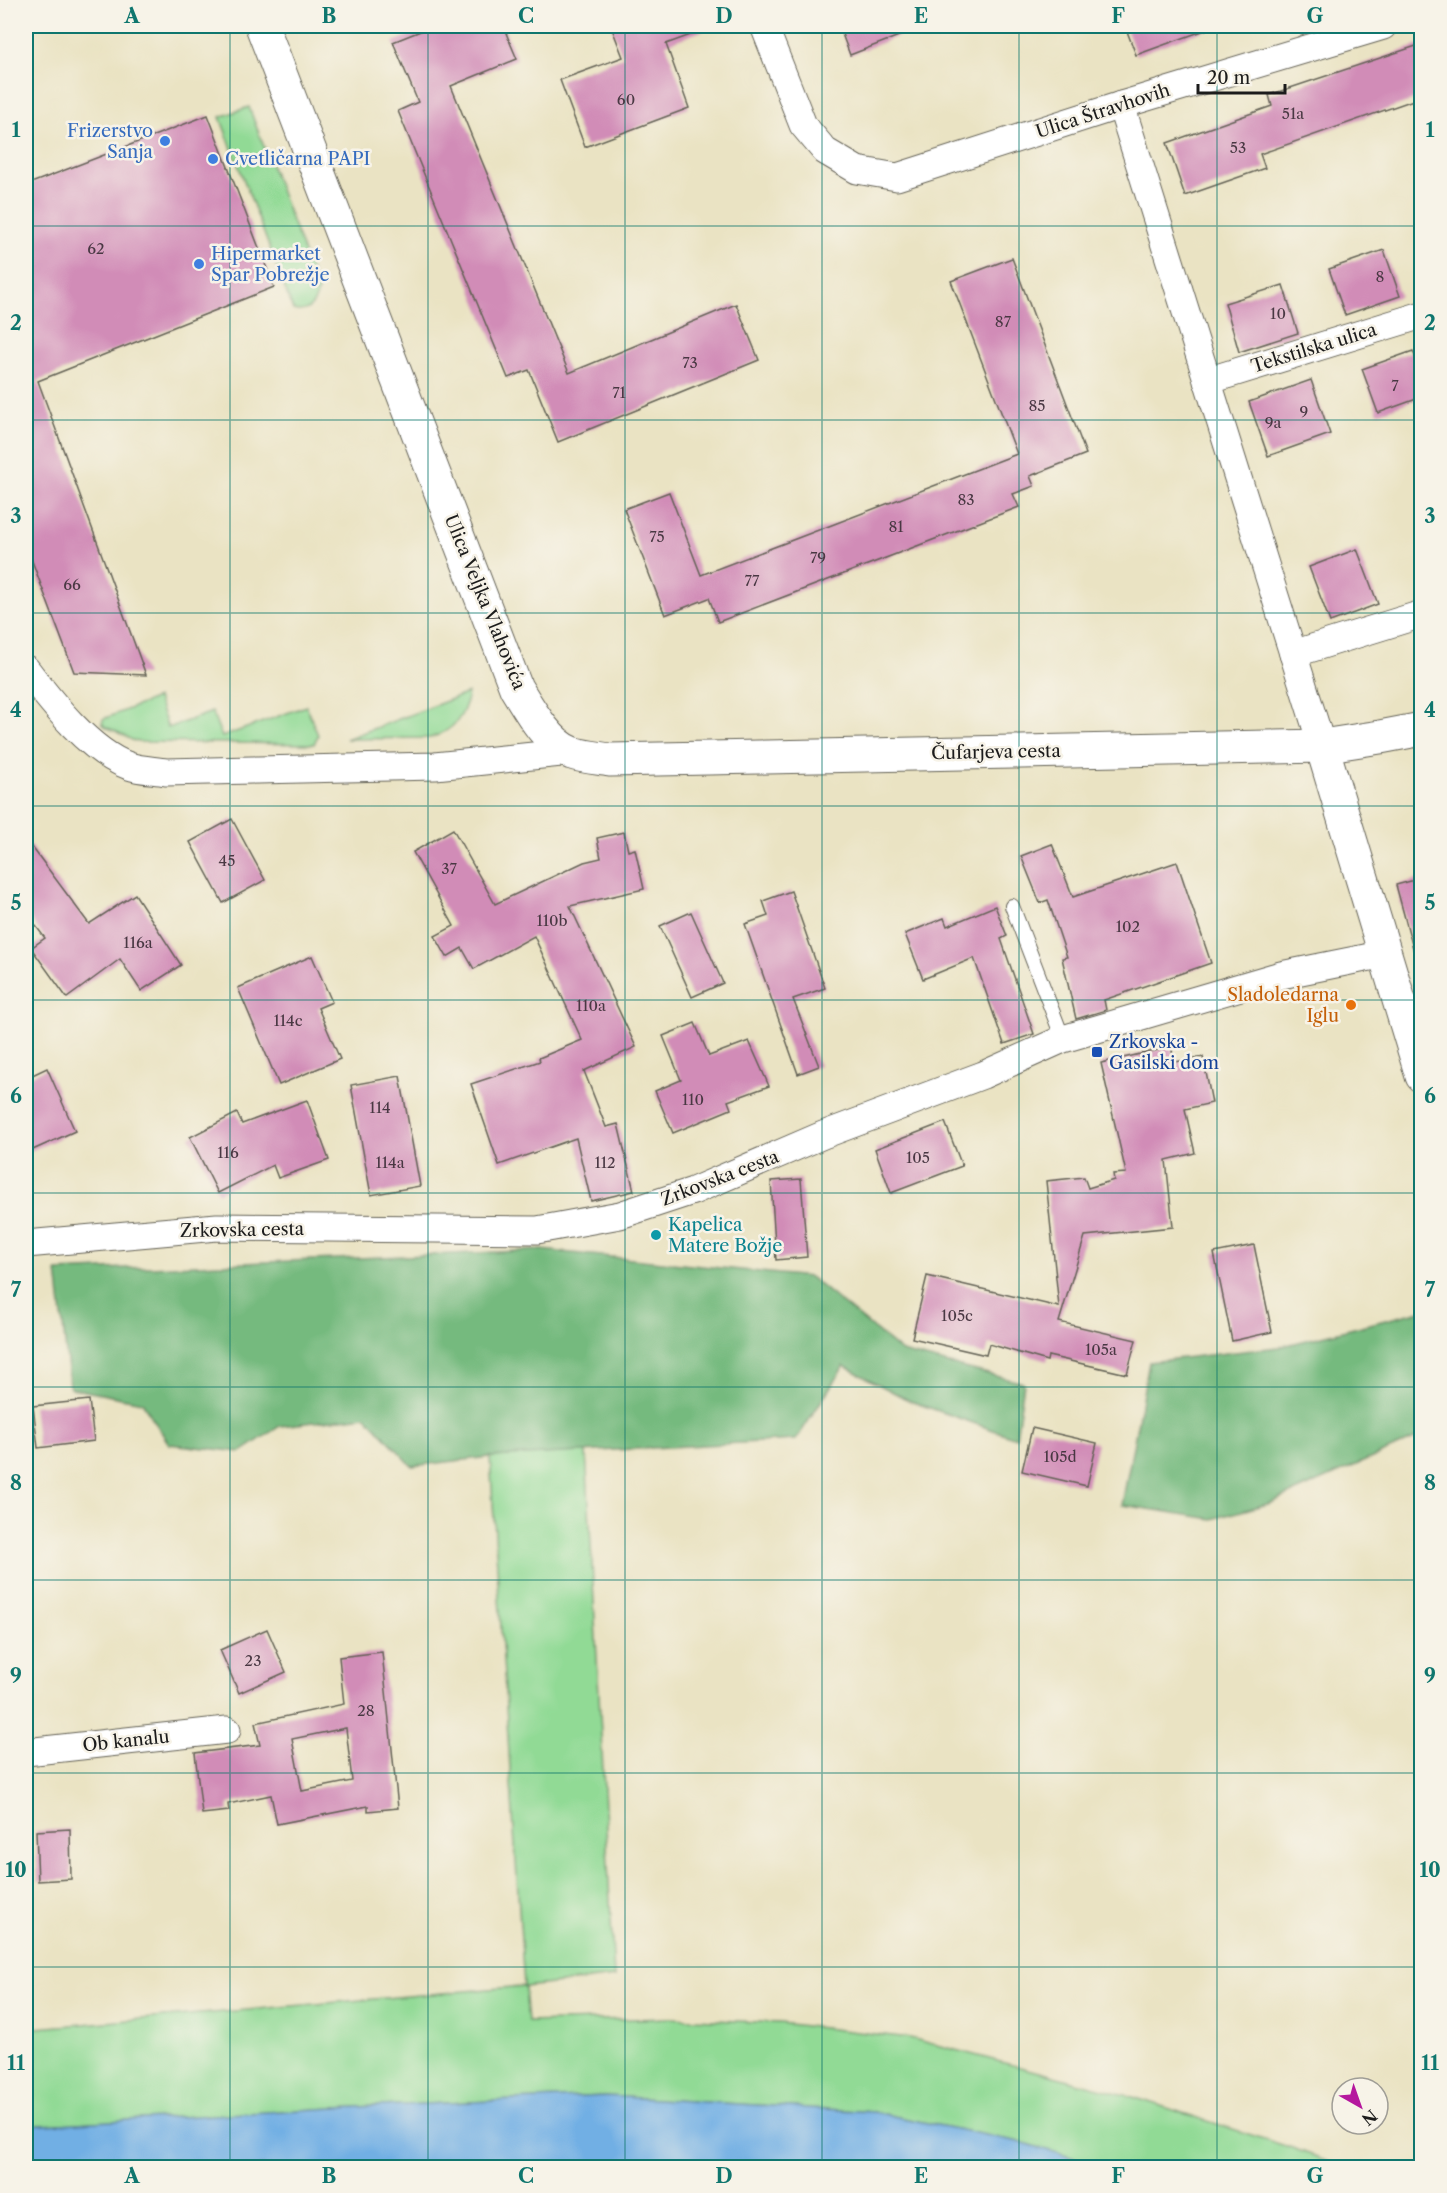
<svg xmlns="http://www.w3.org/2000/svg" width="1447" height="2193" font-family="'Libre Caslon Text',serif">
<rect width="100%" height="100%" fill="#f7f3e8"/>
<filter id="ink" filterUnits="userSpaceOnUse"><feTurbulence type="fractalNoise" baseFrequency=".0167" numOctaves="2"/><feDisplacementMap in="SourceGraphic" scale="12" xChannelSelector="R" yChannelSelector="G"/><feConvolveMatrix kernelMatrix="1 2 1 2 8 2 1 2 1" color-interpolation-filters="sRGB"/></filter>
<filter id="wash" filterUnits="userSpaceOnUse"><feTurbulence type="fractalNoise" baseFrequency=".008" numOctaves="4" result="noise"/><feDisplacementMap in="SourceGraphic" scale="24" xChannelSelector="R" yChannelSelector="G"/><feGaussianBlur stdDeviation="1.35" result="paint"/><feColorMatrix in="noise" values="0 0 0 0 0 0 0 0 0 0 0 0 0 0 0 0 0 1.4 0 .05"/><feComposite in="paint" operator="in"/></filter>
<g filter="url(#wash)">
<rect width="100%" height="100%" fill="#eae3c3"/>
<!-- green -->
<g fill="#91da95" stroke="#567b58" stroke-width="1.5">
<path d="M249 107 318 290C316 304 308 314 293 310L220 117Z"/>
<path d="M468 693C465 717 453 731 430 738L346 739Z"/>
<path d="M157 698 168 728 212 712 222 737 306 706 318 735 314 744 138 742C129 740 127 737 119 733 112 728 107 730 102 723L103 719Z"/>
<path d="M586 1451 614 1977 525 1987 528 2022 670 2018 780 2023 910 2038 1133 2097 1292 2148 1345 2167H1103L1024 2143 874 2112 606 2096 334 2108 26 2126V2029L524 1986 490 1457Z"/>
</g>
<!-- forest -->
<g fill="#74ba7e" stroke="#486b4d" stroke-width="1.5">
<path d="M542 1250 810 1277 902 1352 1024 1383 1016 1438 910 1401 844 1366 796 1440 490 1457 412 1466 366 1416 280 1426 241 1452 169 1444 142 1402 70 1388 57 1271Z"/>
<path d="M1421 1311V1436L1271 1503 1212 1519 1122 1505 1149 1362 1279 1347Z"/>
</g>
<!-- water -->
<path fill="#71afe4" stroke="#466680" stroke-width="1.5" d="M606 2096 874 2112 1024 2143 1103 2167H26V2126L334 2108Z"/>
<g id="blocks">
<!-- building -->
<g fill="#d18cb7" fill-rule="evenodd">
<path d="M433 26H503L517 59 451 86 569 373 736 304 759 360 558 442 529 370 508 378 398 111 418 102 393 42Z"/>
<path d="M611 26H707V29L666 44 689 108 585 147 560 80 623 57Z"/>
<path d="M839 26H921L922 27 850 55Z"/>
<path d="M1125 26H1208V29L1136 55Z"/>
<path d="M1422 44V97L1260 154 1265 168 1185 196 1167 143 1272 106 1269 95Z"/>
<path d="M208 115 274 287 38 381 146 675 74 672 26 545V185Z"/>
<path d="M1384 250 1400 296 1345 315 1329 269Z"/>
<path d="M1012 258 1086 454 1030 476 1034 486 1013 494 1019 507 718 622 709 598 665 615 624 509 669 492 701 575 1017 454 951 281Z"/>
<path d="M1283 285 1298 333 1239 352 1225 303Z"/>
<path d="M1413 351 1422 375V397L1378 413 1362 369Z"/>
<path d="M1311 380 1330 434 1268 456 1249 402Z"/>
<path d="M1357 549 1378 604 1330 622 1309 567Z"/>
<path d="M232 819 265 880 223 903 190 842Z"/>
<path d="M453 829 495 904 584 862 601 858 597 838 624 832 628 851 635 849 644 889 570 906 636 1047 584 1071 606 1127 618 1124 634 1191 591 1201 576 1138 499 1165 471 1084 540 1061 539 1058 582 1040 534 936 474 969 462 948 447 957 435 936 454 926 413 852Z"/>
<path d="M26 839 89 924 135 894 181 965 141 991 120 959 67 998 31 948 45 938 26 913Z"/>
<path d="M1052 844 1073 897 1177 862 1211 963 1104 1000 1106 1010 1076 1019 1062 958 1067 957 1048 900 1040 903 1021 856Z"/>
<path d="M1422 878V951L1414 952 1396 885Z"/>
<path d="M791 891 825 988 793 999 819 1066 798 1074 745 924 768 916 763 901Z"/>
<path d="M995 906 1007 936 1001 939 1034 1034 1004 1044 974 958 923 979 905 934 944 918 947 926Z"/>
<path d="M691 912 723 983 692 997 660 926Z"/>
<path d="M312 956 332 1002 318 1008 340 1059 279 1085 238 988Z"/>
<path d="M695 1023 709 1056 749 1041 769 1086 728 1101 731 1109 673 1133 655 1091 681 1080 663 1036Z"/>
<path d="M1171 1047 1175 1062 1203 1057 1212 1103 1185 1109 1195 1153 1166 1160 1173 1227 1085 1236 1059 1322 1136 1340 1127 1374 1048 1356 1047 1361 989 1344 986 1355 912 1338 927 1276 1059 1307 1046 1181 1084 1177 1088 1188 1114 1180 1113 1174 1126 1173 1101 1063Z"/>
<path d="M47 1068 75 1131 26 1153V1078Z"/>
<path d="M400 1076 420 1186 371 1195 351 1085Z"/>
<path d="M307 1100 329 1160 278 1178 273 1165 218 1193 190 1137 237 1113 242 1124Z"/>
<path d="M945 1122 962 1166 891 1193 875 1149Z"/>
<path d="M801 1179 807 1257 776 1260 771 1181Z"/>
<path d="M1254 1245 1272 1332 1232 1341 1214 1253Z"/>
<path d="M89 1400 94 1441 38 1448 33 1406Z"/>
<path d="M1032 1428 1097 1443 1087 1486 1022 1471Z"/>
<path d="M267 1629 286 1672 239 1693 220 1650Z"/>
<path d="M382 1652 398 1808 368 1811V1806L277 1824 271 1795 228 1804 229 1811 202 1814 195 1753 260 1745 255 1723 344 1704 339 1657ZM346 1728 352 1781 302 1791 292 1739Z"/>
<path d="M70 1829 71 1879 38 1881 36 1831Z"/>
</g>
</g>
</g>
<g filter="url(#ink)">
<use href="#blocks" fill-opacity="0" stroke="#646256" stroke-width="1.5"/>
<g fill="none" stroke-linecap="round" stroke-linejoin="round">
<defs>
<path id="lane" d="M1012 906 1063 1039"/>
<g id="street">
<path d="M764 26 803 125 825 151 857 170 897 177 1121 105 1383 26"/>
<path d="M1121 105 1322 746"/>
<path d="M1207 381 1422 315"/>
<path d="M1293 654 1422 614"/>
<path d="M26 669C51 702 90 752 129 766 140 770 154 770 166 772L435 766 571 752"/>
<path d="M26 1244 217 1227 537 1230 620 1215 693 1191 823 1135 983 1075 1063 1039 1281 975 1385 954"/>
<path d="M26 1752 227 1730"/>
</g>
<g id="secondary">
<path d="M262 26 516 688C529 709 548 744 572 753 584 757 598 758 610 760L1322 746 1380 737 1422 729"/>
<path d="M1322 746 1422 1076"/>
</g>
</defs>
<!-- lane casing -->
<use href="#lane" stroke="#646256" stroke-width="16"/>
<!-- street casing -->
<use href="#street" stroke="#646256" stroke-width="29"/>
<!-- secondary casing -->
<use href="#secondary" stroke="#646256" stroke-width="35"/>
<!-- lane -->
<use href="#lane" stroke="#fff" stroke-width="14"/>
<!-- street -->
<use href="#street" stroke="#fff" stroke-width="27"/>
<!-- secondary -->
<use href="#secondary" stroke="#fff" stroke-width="33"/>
</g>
</g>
<!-- grid -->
<path fill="none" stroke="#0f766e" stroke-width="1.5" stroke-opacity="0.55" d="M230 26V2168M428 26V2168M625 26V2168M822 26V2168M1019 26V2168M1217 26V2168M26 226H1422M26 420H1422M26 613H1422M26 806H1422M26 1000H1422M26 1193H1422M26 1387H1422M26 1580H1422M26 1773H1422M26 1967H1422"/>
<!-- markers -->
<g fill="#3f7fe0" stroke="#f7f3e8" stroke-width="2">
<circle cx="165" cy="141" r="6"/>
<circle cx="213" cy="159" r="6"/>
<circle cx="199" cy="264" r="6"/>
</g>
<circle fill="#e8710a" stroke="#f7f3e8" stroke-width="2" cx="1351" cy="1005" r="6"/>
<rect fill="#1a4fb4" stroke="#f7f3e8" stroke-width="2" x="1091" y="1046" width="12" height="12" rx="3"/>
<circle fill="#0f9aa8" stroke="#f7f3e8" stroke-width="2" cx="656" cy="1235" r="6"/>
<g text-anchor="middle" stroke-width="5" stroke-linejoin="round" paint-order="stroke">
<!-- number labels -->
<g font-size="15" fill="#493843">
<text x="626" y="105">60</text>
<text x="1293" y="119">51a</text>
<text x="1238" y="153">53</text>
<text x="96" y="254">62</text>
<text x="1380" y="282">8</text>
<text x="1278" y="319">10</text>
<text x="1003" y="327">87</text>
<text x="690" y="368">73</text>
<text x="1395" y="391">7</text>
<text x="619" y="398">71</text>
<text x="1037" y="411">85</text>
<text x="1304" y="417">9</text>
<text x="1273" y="428">9a</text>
<text x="966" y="505">83</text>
<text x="896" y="532">81</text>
<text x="657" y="542">75</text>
<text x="818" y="563">79</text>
<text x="752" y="586">77</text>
<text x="72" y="590">66</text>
<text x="227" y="866">45</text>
<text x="449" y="874">37</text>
<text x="552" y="926">110b</text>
<text x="1128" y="932">102</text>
<text x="138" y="948">116a</text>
<text x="591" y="1011">110a</text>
<text x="288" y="1026">114c</text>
<text x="693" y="1105">110</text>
<text x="380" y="1113">114</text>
<text x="228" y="1158">116</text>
<text x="918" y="1163">105</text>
<text x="390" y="1168">114a</text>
<text x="605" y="1168">112</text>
<text x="957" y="1321">105c</text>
<text x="1101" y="1355">105a</text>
<text x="1060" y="1462">105d</text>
<text x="253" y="1666">23</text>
<text x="366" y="1716">28</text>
</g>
<!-- street labels -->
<g font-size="18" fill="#1c1c1c" stroke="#f7f3e8">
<text transform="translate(1103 111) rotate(-18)" y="6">Ulica Štravhovih</text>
<text transform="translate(1314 348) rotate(-17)" y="6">Tekstilska ulica</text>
<text transform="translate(485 602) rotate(68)" y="6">Ulica Veljka Vlahovića</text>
<text transform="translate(996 752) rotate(-1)" y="6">Čufarjeva cesta</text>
<text transform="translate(720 1178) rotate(-21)" y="6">Zrkovska cesta</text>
<text transform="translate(242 1230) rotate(-1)" y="6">Zrkovska cesta</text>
<text transform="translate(126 1741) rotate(-6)" y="6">Ob kanalu</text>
</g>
<!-- shop labels -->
<g font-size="18" fill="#366cbe" stroke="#f7f3e8" text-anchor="start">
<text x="153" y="137" text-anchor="end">Frizerstvo<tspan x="153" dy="21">Sanja</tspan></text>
<text x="225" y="165">Cvetličarna PAPI</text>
<text x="211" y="260">Hipermarket<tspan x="211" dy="21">Spar Pobrežje</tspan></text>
</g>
<!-- food labels -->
<g font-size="18" fill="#c56008" stroke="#f7f3e8" text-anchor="end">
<text x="1339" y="1001">Sladoledarna<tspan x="1339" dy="21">Iglu</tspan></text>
</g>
<!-- transit labels -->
<g font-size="18" fill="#164399" stroke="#f7f3e8" text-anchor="start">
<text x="1109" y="1048">Zrkovska -<tspan x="1109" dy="21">Gasilski dom</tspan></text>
</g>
<!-- culture labels -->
<g font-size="18" fill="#0d838f" stroke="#f7f3e8" text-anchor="start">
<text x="668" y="1231">Kapelica<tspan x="668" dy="21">Matere Božje</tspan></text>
</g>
</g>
<!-- margin -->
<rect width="1447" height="2193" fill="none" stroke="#f7f3e8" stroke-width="66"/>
<!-- north arrow -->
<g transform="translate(1360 2106) rotate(140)"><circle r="28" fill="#f7f3e8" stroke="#9f9d96" stroke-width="1.5"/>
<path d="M0-4.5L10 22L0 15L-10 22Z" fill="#b5179e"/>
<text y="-9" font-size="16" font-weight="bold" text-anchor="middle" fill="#1c1c1c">N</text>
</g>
<!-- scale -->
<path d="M1198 84v9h87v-9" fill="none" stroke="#1c1c1c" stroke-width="3"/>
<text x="1207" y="84" font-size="18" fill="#1c1c1c" stroke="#f7f3e8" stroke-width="4.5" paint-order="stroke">20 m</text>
<rect x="33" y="33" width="1381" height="2127" fill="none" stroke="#0f766e" stroke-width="2"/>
<g font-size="20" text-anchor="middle" font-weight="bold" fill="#0f766e">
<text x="132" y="23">A</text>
<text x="329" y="23">B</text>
<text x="526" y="23">C</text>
<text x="724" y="23">D</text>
<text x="921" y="23">E</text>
<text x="1118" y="23">F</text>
<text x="1315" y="23">G</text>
<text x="16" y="137">1</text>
<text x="1430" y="137">1</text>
<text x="16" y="330">2</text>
<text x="1430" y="330">2</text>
<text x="16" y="523">3</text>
<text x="1430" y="523">3</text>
<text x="16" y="717">4</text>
<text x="1430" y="717">4</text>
<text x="16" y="910">5</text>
<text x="1430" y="910">5</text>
<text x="16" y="1103">6</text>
<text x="1430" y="1103">6</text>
<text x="16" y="1297">7</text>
<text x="1430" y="1297">7</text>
<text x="16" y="1490">8</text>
<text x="1430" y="1490">8</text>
<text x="16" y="1683">9</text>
<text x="1430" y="1683">9</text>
<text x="16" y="1877">10</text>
<text x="1430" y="1877">10</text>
<text x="16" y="2070">11</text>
<text x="1430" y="2070">11</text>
<text x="132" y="2183">A</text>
<text x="329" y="2183">B</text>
<text x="526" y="2183">C</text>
<text x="724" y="2183">D</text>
<text x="921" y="2183">E</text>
<text x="1118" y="2183">F</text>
<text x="1315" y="2183">G</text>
</g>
</svg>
